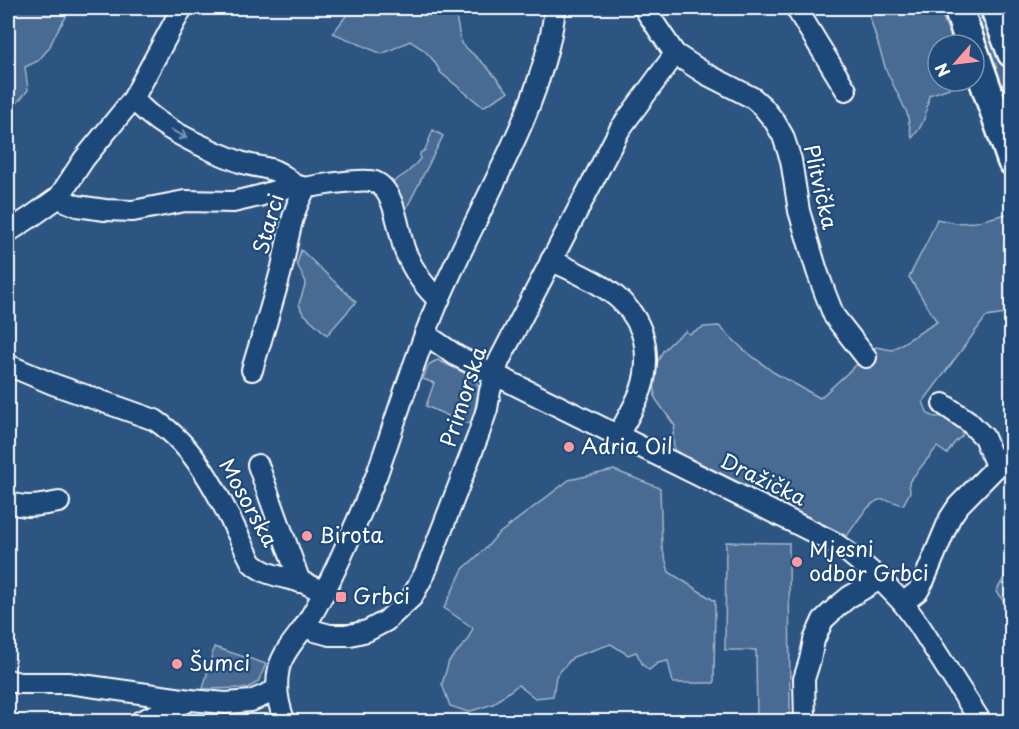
<svg xmlns="http://www.w3.org/2000/svg" width="1019" height="729" font-family="'Playpen Sans',sans-serif">
<rect width="100%" height="100%" fill="#2c5582"/>
<filter id="ink" filterUnits="userSpaceOnUse"><feTurbulence type="fractalNoise" baseFrequency=".0167" numOctaves="2"/><feDisplacementMap in="SourceGraphic" scale="12" xChannelSelector="R" yChannelSelector="G"/><feConvolveMatrix kernelMatrix="1 2 1 2 8 2 1 2 1" color-interpolation-filters="sRGB"/></filter>
<g filter="url(#ink)">
<!-- green -->
<g fill="#486b92" stroke="#a4b5c8" stroke-width="1.5">
<path d="M8 8H68L66 17 57 31 49 48 38 61 25 67 28 90 17 103 8 112Z"/>
<path d="M352 8H452L455 11 461 43 487 67 508 92 483 107 441 73 434 61 424 50 410 41 382 54 333 33Z"/>
<path d="M867 8H939L954 45H938V81H967V82L929 95C926 114 925 124 912 138L907 113 886 70Z"/>
<path d="M986 16 992 25 1011 85V130L976 21Z"/>
<path d="M433 130 443 136 402 217 390 184 408 172 420 159V153L425 150Z"/>
<path d="M1010 213 1012 219 1011 313 986 317 923 402 928 414 935 417 944 416 963 429 962 436 955 442 947 454 937 447 909 482 910 492 903 505C896 503 886 498 879 500 867 504 854 526 847 536L674 450 673 435 675 426 655 398 654 369 663 351 675 339 686 331 689 334 704 327 719 326 743 349 773 372 820 398 876 347 892 350 937 322 909 277 927 242 937 219 956 223 976 222Z"/>
<path d="M301 250 356 302 327 335 302 312 299 304 306 282 297 264Z"/>
<path d="M438 360 474 378 479 387 472 424 462 422 426 406 434 383 423 379C427 368 426 364 438 360Z"/>
<path d="M614 470 660 488 662 547 669 572 715 601 714 683H673L668 661 658 663 649 670 643 665 636 652 628 655 611 644 573 657 556 676 553 696 535 698 518 685 493 704 468 712 450 706 442 684 449 661 467 641 473 628 444 608 463 569 487 547 497 535 569 480Z"/>
<path d="M726 542 789 543 790 717H757L756 650H725Z"/>
<path d="M1011 565V607L1005 603 996 592Z"/>
<path d="M214 647 266 664 258 682 248 688 203 689Z"/>
</g>
<g fill="none" stroke-linecap="round" stroke-linejoin="round">
<defs>
<g id="minor">
<path d="M644 8 675 54 706 74 753 98 763 107 775 122 783 136 791 160 799 211 817 271 825 293 834 316 866 357"/>
<path d="M796 8 846 90"/>
<path d="M133 99C138 104 144 110 150 115 171 133 213 152 240 162 264 170 274 164 294 185"/>
<path d="M59 197 65 201 77 206 105 210 133 211 185 201 233 202 259 196 294 185 306 188"/>
<path d="M8 232 31 217 59 197 84 159 133 99 182 8"/>
<path d="M551 260C590 280 636 295 645 345 647 360 646 376 641 390 635 406 626 421 618 435"/>
<path d="M425 334 457 356 801 526 833 542 850 554 880 579 903 603 919 625 981 722"/>
<path d="M8 365 53 384 155 420C204 453 226 512 252 563 266 576 285 577 302 582 309 585 317 589 325 592"/>
<path d="M252 370C262 336 273 302 282 267 288 241 291 211 306 188 317 185 365 178 375 182 396 191 398 232 405 251 413 270 424 287 439 300"/>
<path d="M943 404 968 421 984 437 996 466"/>
<path d="M258 465 300 582"/>
<path d="M8 502C25 509 42 505 59 502"/>
<path d="M903 603 918 591 924 580 950 518 958 506 1012 451"/>
<path d="M305 626 315 631 330 635H350L367 631 386 621 412 597 425 573 478 436 487 409 490 391 499 361 620 129 675 54"/>
<path d="M8 680 19 683H68L190 700 226 703 251 701 277 690"/>
<path d="M139 722 190 700"/>
<path d="M285 722C278 705 275 686 279 668 283 652 296 639 305 626 319 604 330 581 341 557 353 530 366 502 377 474 397 417 414 358 438 302 464 241 497 182 523 121 538 85 551 47 555 8"/>
<path d="M805 722 804 679 810 660 814 640 823 620 838 606 849 597 880 579"/>
</g>
<g id="highway">
<path d="M958 8 971 45"/>
<path d="M995 8 1012 53"/>
<path d="M974 52 1012 161"/>
</g>
</defs>
<!-- minor casing -->
<use href="#minor" stroke="#fff" stroke-width="24"/>
<!-- highway casing -->
<use href="#highway" stroke="#fff" stroke-width="33"/>
<!-- minor -->
<use href="#minor" stroke="#1f4a7a" stroke-width="20"/>
<!-- highway -->
<use href="#highway" stroke="#1f4a7a" stroke-width="28"/>
</g>
<!-- one-way arrows -->
<defs><path id="oneway-shaft" d="M-6 0H5M1.5-3L5.5 0L1.5 3" fill="none" stroke-width="1.6" stroke-linecap="round" stroke-linejoin="round" transform="scale(1.5)"/></defs>
<use stroke="#7992af" href="#oneway-shaft" transform="translate(179 134) rotate(28)"/>
</g>
<!-- markers -->
<g fill="#ff9aa2" stroke="#1f4a7a" stroke-width="2">
<circle cx="569" cy="447" r="6"/>
<circle cx="307" cy="536" r="6"/>
<circle cx="797" cy="562" r="6"/>
<rect x="335" y="591" width="12" height="12" rx="3"/>
<circle cx="177" cy="664" r="6"/>
</g>
<g text-anchor="middle" stroke-width="4.5" stroke-linejoin="round" paint-order="stroke">
<!-- street labels -->
<g font-size="21" fill="#fff" stroke="#1f4a7a">
<text transform="translate(820 187) rotate(77)" y="7">Plitvička</text>
<text transform="translate(269 224) rotate(-74)" y="7">Starci</text>
<text transform="translate(464 397) rotate(-72)" y="7">Primorska</text>
<text transform="translate(763 480) rotate(26)" y="7">Dražička</text>
<text transform="translate(248 503) rotate(61)" y="7">Mosorska</text>
</g>
<!-- poi labels -->
<g font-size="21" fill="#fff" stroke="#1f4a7a" text-anchor="start">
<text x="581" y="454">Adria Oil</text>
<text x="319" y="543">Birota</text>
<text x="809" y="557">Mjesni<tspan x="809" dy="24">odbor Grbci</tspan></text>
<text x="353" y="604">Grbci</text>
<text x="189" y="671">Šumci</text>
</g>
</g>
<!-- margin -->
<rect width="1019" height="729" fill="none" stroke="#1f4a7a" stroke-width="30"/>
<rect x="15" y="15" width="989" height="699" fill="none" stroke="#fff" stroke-width="2" filter="url(#ink)"/>
<!-- north arrow -->
<g transform="translate(956 63) rotate(242)"><circle r="28" fill="#1f4a7a" stroke="#7992af" stroke-width="1.5"/>
<path d="M0-4.5L10 22L0 15L-10 22Z" fill="#ff9aa2"/>
<text y="-9" font-size="16" font-weight="bold" text-anchor="middle" fill="#ffffff">N</text>
</g>
</svg>
